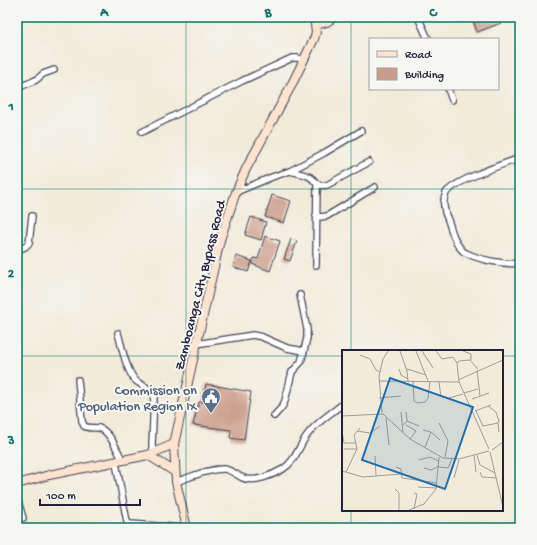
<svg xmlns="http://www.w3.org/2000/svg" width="537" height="545" font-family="'Gochi Hand',sans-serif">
<rect width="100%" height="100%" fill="#f6f6f2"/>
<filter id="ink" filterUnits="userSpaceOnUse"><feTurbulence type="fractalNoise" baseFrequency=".025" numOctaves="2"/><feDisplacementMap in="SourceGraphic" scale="8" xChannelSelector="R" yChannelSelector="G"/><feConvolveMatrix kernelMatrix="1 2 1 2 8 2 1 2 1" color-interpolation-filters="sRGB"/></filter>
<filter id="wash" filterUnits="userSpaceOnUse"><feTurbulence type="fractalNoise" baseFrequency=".012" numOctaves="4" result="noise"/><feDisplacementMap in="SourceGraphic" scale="16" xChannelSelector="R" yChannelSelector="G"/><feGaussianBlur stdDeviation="0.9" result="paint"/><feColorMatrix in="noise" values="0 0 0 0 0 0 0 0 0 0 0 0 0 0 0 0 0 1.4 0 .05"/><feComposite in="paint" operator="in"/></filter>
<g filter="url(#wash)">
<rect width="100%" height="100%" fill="#f2ebda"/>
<g id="blocks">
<!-- building -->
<g fill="#cb9c8a">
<path d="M472 17H499L501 23 477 32Z"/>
<path d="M272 195 291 201 284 223 265 217Z"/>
<path d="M251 217 266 222 261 240 245 235Z"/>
<path d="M265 236 280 241 270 271 252 264 254 258 258 259Z"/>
<path d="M291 239 297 241 290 261 284 259Z"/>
<path d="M236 256 252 261 248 272 233 267Z"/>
<path d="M206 384 251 392 244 440 230 438 231 430 193 425 199 402H203Z"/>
</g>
</g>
</g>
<g filter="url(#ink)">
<use href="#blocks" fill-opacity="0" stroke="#414053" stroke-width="1"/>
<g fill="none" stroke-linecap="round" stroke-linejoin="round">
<defs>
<g id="street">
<path d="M418 17 428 39"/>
<path d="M17 88 36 80 43 74 54 70"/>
<path d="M448 89 452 100"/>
<path d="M142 132 242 81 292 58H298L302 60"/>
<path d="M520 158C504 164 455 180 446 193 442 201 444 212 448 220 451 228 453 238 458 245 460 248 463 252 466 253 480 260 505 265 520 263"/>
<path d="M290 171C297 173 305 174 310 177 318 182 315 187 327 185L369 162"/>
<path d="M236 192 272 177 290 171 324 153 361 131"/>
<path d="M316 215 320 217 327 216 375 187"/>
<path d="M17 250 25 247 29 243 32 216"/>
<path d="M316 265 317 184"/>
<path d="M118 333C122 347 126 371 136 381 142 386 149 387 154 394L152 446 154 453"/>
<path d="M196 344 253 335 262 337 287 348 304 351"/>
<path d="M78 380 82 421 84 426C89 429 94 427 99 428 111 432 117 451 123 461"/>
<path d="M274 416 282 407 285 401 292 372 301 362 304 351 307 338V329L300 295"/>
<path d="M116 463 127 522 130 524 185 528"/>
<path d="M176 482C190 477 208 469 223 469 231 469 236 475 243 478 254 483 273 475 283 469 296 461 299 445 308 434 317 422 331 413 343 404"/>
<path d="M17 498 23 518"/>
</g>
<g id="secondary">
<path d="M316 25 327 22 334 17"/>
<path d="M148 455 156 460 175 472"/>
<path d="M17 484 49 475 148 455 174 444"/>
<path d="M187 528 176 482 174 444 214 267 220 240 236 192 246 169 291 86 314 39 316 32 314 17"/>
</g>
</defs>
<!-- street casing -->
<use href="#street" stroke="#414053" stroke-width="8"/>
<!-- secondary casing -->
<use href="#secondary" stroke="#414053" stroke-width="10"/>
<!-- street -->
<use href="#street" stroke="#fff" stroke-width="5.5"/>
<!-- secondary -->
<use href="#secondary" stroke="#fde4d1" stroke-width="8"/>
</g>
</g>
<!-- grid -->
<path fill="none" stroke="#0f766e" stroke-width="1" stroke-opacity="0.55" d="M186 17V528M351 17V351M17 189H520M17 356H343M502 356H520M351 510V528"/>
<!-- icons -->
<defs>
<symbol id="civic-pin" viewBox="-11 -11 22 30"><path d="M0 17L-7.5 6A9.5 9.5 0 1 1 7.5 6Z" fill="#5c6f8a" stroke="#f6f6f2"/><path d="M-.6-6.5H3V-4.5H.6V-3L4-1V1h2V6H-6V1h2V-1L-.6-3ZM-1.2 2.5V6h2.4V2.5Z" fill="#fff"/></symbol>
</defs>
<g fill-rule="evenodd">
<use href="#civic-pin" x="200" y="386" width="22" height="30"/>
</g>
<g text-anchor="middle" stroke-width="4" stroke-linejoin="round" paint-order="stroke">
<!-- street labels -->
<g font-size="14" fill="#22223b" stroke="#f6f6f2">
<text transform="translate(199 285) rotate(-76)" y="5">Zamboanga City Bypass Road</text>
</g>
<!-- service labels -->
<g font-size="14" fill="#4e5e75" stroke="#f6f6f2" text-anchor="end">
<text x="197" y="394">Commission on<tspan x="197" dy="16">Population Region IX</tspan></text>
</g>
</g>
<!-- overview -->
<g transform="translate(342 350)">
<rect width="161" height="161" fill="#f2ebda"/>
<path fill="none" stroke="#9f9b9a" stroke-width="1" d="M58 1 65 21 66 31M74 1 86 31M80 1 91 18M94 1 100 9 111 7 115 13M121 1 129 4V10M18 5 28 9 34 20 38 22M57 19 59 25 66 29M65 19 84 25M136 19 128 10 117 11 115 14 117 32 147 99M135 20 138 46M116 30 161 10M37 31 117 32M71 31 72 51 76 53 83 52 86 48 88 32M97 32 99 47M122 43 136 39M37 48 59 46M107 48 121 44M130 49 147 43M146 56 154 62 157 71 156 73M133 61 149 55M134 61 141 76 156 73 157 82M59 62 61 82M40 63 37 26 41 9 46 1M0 66 41 64 68 89 101 108 117 109 147 101M44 68 47 95M65 71 77 76M97 73 106 91 103 107M61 75 65 71 64 62M64 75 74 81 68 89M81 80 89 82 98 90M0 81 2 93H13M15 81 28 83 38 76M83 97 89 82M2 99H15M150 100 161 92M148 102 161 157M132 105 134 122M135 105 138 115 153 123M33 106 34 126M77 110 88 107 97 111M54 117 59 119 60 128 95 133M97 117 106 118 110 109M82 118 89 120 97 116M0 121 21 127 59 124M4 122 15 99 12 85 18 78M138 122 140 127 155 128M112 128 117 110M76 137 94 138M53 139 57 143V160M72 159 75 144 72 143M67 160 82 154 94 139 97 107"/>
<path fill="#1f6fb2" fill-opacity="0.15" stroke="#1f6fb2" stroke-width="2" d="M48 28 131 57 103 139 20 110Z"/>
<rect width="161" height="161" fill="none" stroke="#22223b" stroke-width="2"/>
</g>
<!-- margin -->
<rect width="537" height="545" fill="none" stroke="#f6f6f2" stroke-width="44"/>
<!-- legend -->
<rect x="369" y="38" width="130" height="52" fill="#f6f6f2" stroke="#a1a1a9"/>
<rect x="377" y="51" width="20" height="6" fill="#fde4d1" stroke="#a1a1a9"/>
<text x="405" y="58" font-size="12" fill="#22223b">Road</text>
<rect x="377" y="68" width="20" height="12" fill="#cb9c8a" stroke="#a1a1a9"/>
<text x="405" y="78" font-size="12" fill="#22223b">Building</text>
<!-- scale -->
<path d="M40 499v6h100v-6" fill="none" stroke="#22223b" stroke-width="2"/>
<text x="46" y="499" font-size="12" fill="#22223b" stroke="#f6f6f2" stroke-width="3" paint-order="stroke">100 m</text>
<rect x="22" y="22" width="493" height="501" fill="none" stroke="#0f766e" stroke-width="1.5"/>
<g font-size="13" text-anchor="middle" font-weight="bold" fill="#0f766e">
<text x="104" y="16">A</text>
<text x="268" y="16">B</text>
<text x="433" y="16">C</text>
<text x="11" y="110">1</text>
<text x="11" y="277">2</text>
<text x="11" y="444">3</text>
</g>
</svg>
